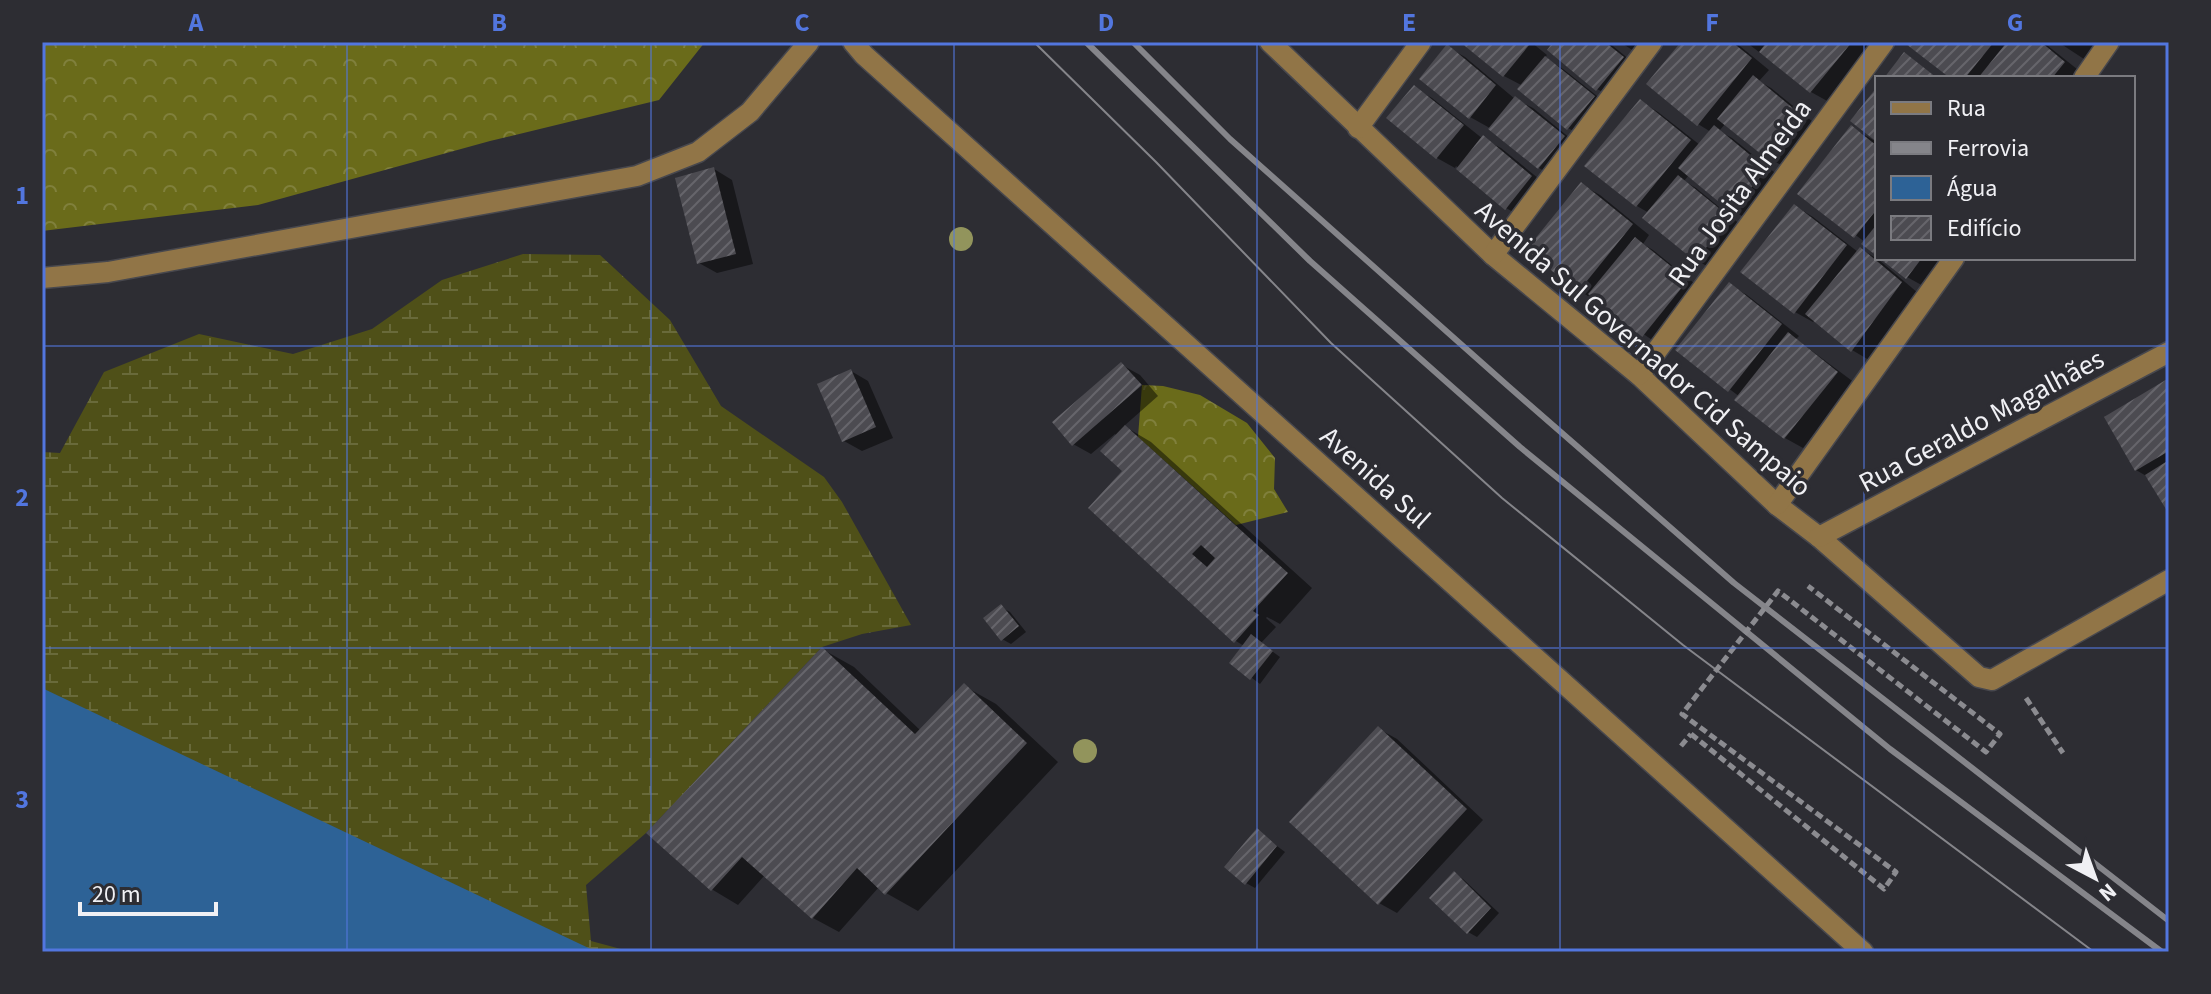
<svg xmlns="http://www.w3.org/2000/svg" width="2211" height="994" font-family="'Source Sans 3',sans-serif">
<defs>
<pattern id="forest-crowns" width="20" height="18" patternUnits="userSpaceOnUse" patternTransform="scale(2)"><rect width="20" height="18" fill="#6a6b1a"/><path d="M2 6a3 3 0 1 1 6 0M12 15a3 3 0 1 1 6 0" fill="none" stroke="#80803c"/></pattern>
<pattern id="wetland-marsh" width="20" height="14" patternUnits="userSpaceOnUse" patternTransform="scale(2)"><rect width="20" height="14" fill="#4f5018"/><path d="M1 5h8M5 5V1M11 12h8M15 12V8" fill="none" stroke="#696a3a"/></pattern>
<pattern id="building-hatch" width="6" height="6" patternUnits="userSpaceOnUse" patternTransform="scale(2)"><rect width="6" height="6" fill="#4c4b51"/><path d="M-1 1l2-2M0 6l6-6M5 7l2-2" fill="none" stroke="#66656b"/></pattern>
</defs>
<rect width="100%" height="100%" fill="#2d2d33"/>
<!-- forest -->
<g fill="url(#forest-crowns)">
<path d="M42 42H705L659 100 490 141 258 205 42 231Z"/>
<path d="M1142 385 1163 386 1200 395 1247 423 1275 458 1274 489 1288 512 1236 525 1138 437Z"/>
</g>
<!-- wetland -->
<path fill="url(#wetland-marsh)" d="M523 254 600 255 670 320 721 406 824 477 842 502 911 625 862 634 822 647 646 833 586 885 591 941 632 952H399L42 787V452L60 453 104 372 199 334 293 354 372 329 442 280Z"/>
<!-- water -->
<path fill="#2d6296" d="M42 688 597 952H42Z"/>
<!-- shadow -->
<g fill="#0007">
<path d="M1464 42H1531L1547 55 1544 58 1563 69 1611 107 1586 138 1568 128 1523 86 1504 76Z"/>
<path d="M1550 42H1608L1641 69 1615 99 1597 89Z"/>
<path d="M1620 42H1659L1646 59Z"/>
<path d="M1683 42H1735L1769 70 1759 81 1771 88 1823 130 1790 170 1772 160 1726 123 1719 131 1732 138 1784 180 1750 221 1732 210 1689 175 1684 181 1696 188 1747 230 1714 270 1696 260 1649 213 1637 206 1640 101 1658 112 1700 145 1711 132 1698 124 1649 84Z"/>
<path d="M1746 42H1878L1829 102 1811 92Z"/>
<path d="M1910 42H2043L2082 73 2078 78H1953Z"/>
<path d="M2058 42H2102L2087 61Z"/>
<path d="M1447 47 1465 57 1515 99 1533 108 1581 147 1556 178 1539 168 1488 127 1470 117Z"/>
<path d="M1414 88 1432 98 1483 139 1501 148 1549 187 1524 218 1506 208 1456 166 1455 168 1437 158Z"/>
<path d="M1852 128 1877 142V254L1865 242 1800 194Z"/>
<path d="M714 169 732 180 753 264 717 273 699 263Z"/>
<path d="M1582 185 1600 195 1649 235 1643 244 1653 250 1705 292 1661 346 1579 290Z"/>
<path d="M1795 206 1813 217 1858 252 1861 249 1879 260 1918 293 1869 360 1852 350 1815 320 1813 322 1795 312Z"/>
<path d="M1882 258H1947L1925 287 1907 277Z"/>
<path d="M1729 285 1747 295 1799 336 1796 339 1855 383 1803 448 1785 438 1737 400 1740 397 1678 350Z"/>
<path d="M1122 365 1140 375 1158 396 1124 426 1151 442 1312 588 1280 624 1267 617 1266 618 1276 627 1261 643 1280 657 1260 684 1232 663 1244 646 1236 641 1125 471 1117 436 1115 434 1091 454 1073 444Z"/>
<path d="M851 371 868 381 893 438 862 451 844 441Z"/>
<path d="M2169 380V511L2148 477 2136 470Z"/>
<path d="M1001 607 1010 612 1026 632 1011 644 1002 639Z"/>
<path d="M822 649 854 667 921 731 964 686 996 704 1058 762 918 911 886 893 879 887 839 932 813 918 765 875 738 905 713 890 649 833Z"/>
<path d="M1379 729 1397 739 1483 820 1397 913 1379 903Z"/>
<path d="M1257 831 1285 852 1255 888 1246 883Z"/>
<path d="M1454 874 1463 879 1499 913 1477 937 1468 932Z"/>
</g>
<!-- building -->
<g fill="url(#building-hatch)" fill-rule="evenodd">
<path d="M1460 42H1528L1530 44 1503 77Z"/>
<path d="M1553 42H1605L1624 57 1596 91 1547 50Z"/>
<path d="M1681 42H1732L1752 58 1697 126 1646 84Z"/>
<path d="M1767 42H1852L1810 93 1759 52Z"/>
<path d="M1908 42H1994L1965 78H1950L1906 44Z"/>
<path d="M2007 42H2041L2065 62 2052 78H1978Z"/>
<path d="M1447 44 1496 85 1469 119 1419 79Z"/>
<path d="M1904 52 1937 78H1884Z"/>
<path d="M1545 56 1595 96 1567 130 1517 89Z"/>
<path d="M1753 75 1806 119 1771 162 1717 119Z"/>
<path d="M1414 85 1464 125 1436 159 1386 118Z"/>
<path d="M1877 87V142L1850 121Z"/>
<path d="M1515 96 1565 136 1538 169 1488 129Z"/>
<path d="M1640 99 1691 140 1636 207 1584 166Z"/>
<path d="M1714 125 1767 169 1731 212 1678 168Z"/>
<path d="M1851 125 1877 146V209L1854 238 1797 194Z"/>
<path d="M1483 135 1532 176 1505 210 1456 169Z"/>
<path d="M714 167 736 254 697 264 675 178Z"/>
<path d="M1678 175 1731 218 1695 261 1642 218Z"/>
<path d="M1581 182 1633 224 1578 292 1526 250Z"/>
<path d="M1794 204 1847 245 1794 314 1740 272Z"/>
<path d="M1877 224V256L1861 244Z"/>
<path d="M1635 237 1688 280 1642 337 1588 294Z"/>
<path d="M1860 247 1902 282 1851 352 1805 314Z"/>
<path d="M1879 258H1922L1906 279Z"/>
<path d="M1729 282 1782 324 1728 392 1675 350Z"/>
<path d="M1788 332 1838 372 1784 439 1734 400Z"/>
<path d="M1121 362 1142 385 1072 446 1052 422Z"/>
<path d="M851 369 876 427 842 442 817 384Z"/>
<path d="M2169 378V451L2135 471 2104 417Z"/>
<path d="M1125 425 1288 573 1253 611 1259 615 1234 643 1088 508 1122 471 1100 451ZM1201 545 1215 558 1207 567 1192 554Z"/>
<path d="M2169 460V514L2145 475Z"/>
<path d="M1001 604 1019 626 1001 641 983 618Z"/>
<path d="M1251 634 1273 651 1250 680 1229 663Z"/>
<path d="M822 647 915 734 964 683 1027 743 885 895 857 868 812 919 742 857 711 891 646 833Z"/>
<path d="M1378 726 1467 809 1378 905 1289 822Z"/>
<path d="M1257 828 1277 846 1245 885 1224 867Z"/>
<path d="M1454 871 1491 908 1467 934 1429 898Z"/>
</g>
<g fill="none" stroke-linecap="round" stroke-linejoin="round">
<defs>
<g id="minor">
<path d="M853 42 864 55 1863 952"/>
<path d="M1270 42 1493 255 1639 375 1777 505 1819 537 1979 677 1992 680 2169 580"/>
<path d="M2084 78 2109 42"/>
<path d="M1358 128 1421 42"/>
<path d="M1493 255 1652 42"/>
<path d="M42 278 108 272 637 176 698 152 750 112 809 42"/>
<path d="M1639 375 1884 42"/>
<path d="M1777 505 1954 258"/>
<path d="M1819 537 2169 352"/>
</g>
</defs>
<!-- minor casing -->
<use href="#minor" stroke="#48484e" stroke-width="23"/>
<!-- path -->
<g stroke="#8b8b90" stroke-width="5" stroke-dasharray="8 4" stroke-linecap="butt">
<path d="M2026 698 2063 753"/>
<path d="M1681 746 1691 734"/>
</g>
<!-- minor -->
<use href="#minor" stroke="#917547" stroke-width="20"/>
<!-- tram -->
<path stroke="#85858a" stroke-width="2" d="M1034 42 1156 162 1331 343 1502 498 1683 645 2094 952"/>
<!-- rail -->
<g stroke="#85858a" stroke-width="6">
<path d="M1086 42 1310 261 1520 447 1890 749 2162 952"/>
<path d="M1133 42 1230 139 1508 386 1734 583 2169 921"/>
</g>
<!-- path-bridge -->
<path stroke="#8b8b90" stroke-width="5" stroke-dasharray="8 4" stroke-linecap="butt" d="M1691 734 1884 889 1896 872 1682 714 1778 591 1986 752 2000 734 1808 586"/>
</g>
<!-- trees -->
<g fill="#92945c">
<circle cx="961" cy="239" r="12"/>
<circle cx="1085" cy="751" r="12"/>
</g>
<!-- grid -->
<path fill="none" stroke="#5276df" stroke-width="2" stroke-opacity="0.55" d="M347 42V952M651 42V952M954 42V952M1257 42V952M1560 42V952M1864 42V952M42 346H2169M42 648H2169"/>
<g text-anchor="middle" stroke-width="7" stroke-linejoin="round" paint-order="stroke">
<!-- street labels -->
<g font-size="28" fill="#f0f0f4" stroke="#2d2d33">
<text transform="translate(1739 192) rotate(-54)" y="10">Rua Josita Almeida</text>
<text transform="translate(1644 348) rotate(41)" y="10">Avenida Sul Governador Cid Sampaio</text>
<text transform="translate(1981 420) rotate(-28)" y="10">Rua Geraldo Magalhães</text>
<text transform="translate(1376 477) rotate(42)" y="10">Avenida Sul</text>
</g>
</g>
<!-- border -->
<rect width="2211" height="994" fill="none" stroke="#2d2d33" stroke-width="88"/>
<!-- legend -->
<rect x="1875" y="76" width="260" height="184" fill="#2d2d33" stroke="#7b7b80" stroke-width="2"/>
<rect x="1891" y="102" width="40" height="12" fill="#917547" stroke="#7b7b80" stroke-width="2"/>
<text x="1947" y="116" font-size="24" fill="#f0f0f4">Rua</text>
<rect x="1891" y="142" width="40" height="12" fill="#85858a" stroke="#7b7b80" stroke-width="2"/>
<text x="1947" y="156" font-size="24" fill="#f0f0f4">Ferrovia</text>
<rect x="1891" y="176" width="40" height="24" fill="#2d6296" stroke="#7b7b80" stroke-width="2"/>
<text x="1947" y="196" font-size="24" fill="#f0f0f4">Água</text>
<rect x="1891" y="216" width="40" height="24" fill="url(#building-hatch)" stroke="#7b7b80" stroke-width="2"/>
<text x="1947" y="236" font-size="24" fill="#f0f0f4">Edifício</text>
<!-- north arrow -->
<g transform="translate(2095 878) rotate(139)" stroke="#2d2d33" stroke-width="6" paint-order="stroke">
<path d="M0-6L14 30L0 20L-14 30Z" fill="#f0f0f4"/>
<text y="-12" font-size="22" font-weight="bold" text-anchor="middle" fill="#f0f0f4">N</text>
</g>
<!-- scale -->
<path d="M80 902v12h136v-12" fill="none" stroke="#f0f0f4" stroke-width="4"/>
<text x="92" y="902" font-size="24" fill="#f0f0f4" stroke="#2d2d33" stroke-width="6" paint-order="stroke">20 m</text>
<rect x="44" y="44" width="2123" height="906" fill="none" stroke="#5276df" stroke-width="3"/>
<g font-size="26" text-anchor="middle" font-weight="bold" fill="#5276df">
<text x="196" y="31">A</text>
<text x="499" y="31">B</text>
<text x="802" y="31">C</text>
<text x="1106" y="31">D</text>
<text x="1409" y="31">E</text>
<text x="1712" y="31">F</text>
<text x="2015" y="31">G</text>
<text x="22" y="204">1</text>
<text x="22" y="506">2</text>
<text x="22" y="808">3</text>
</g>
</svg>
